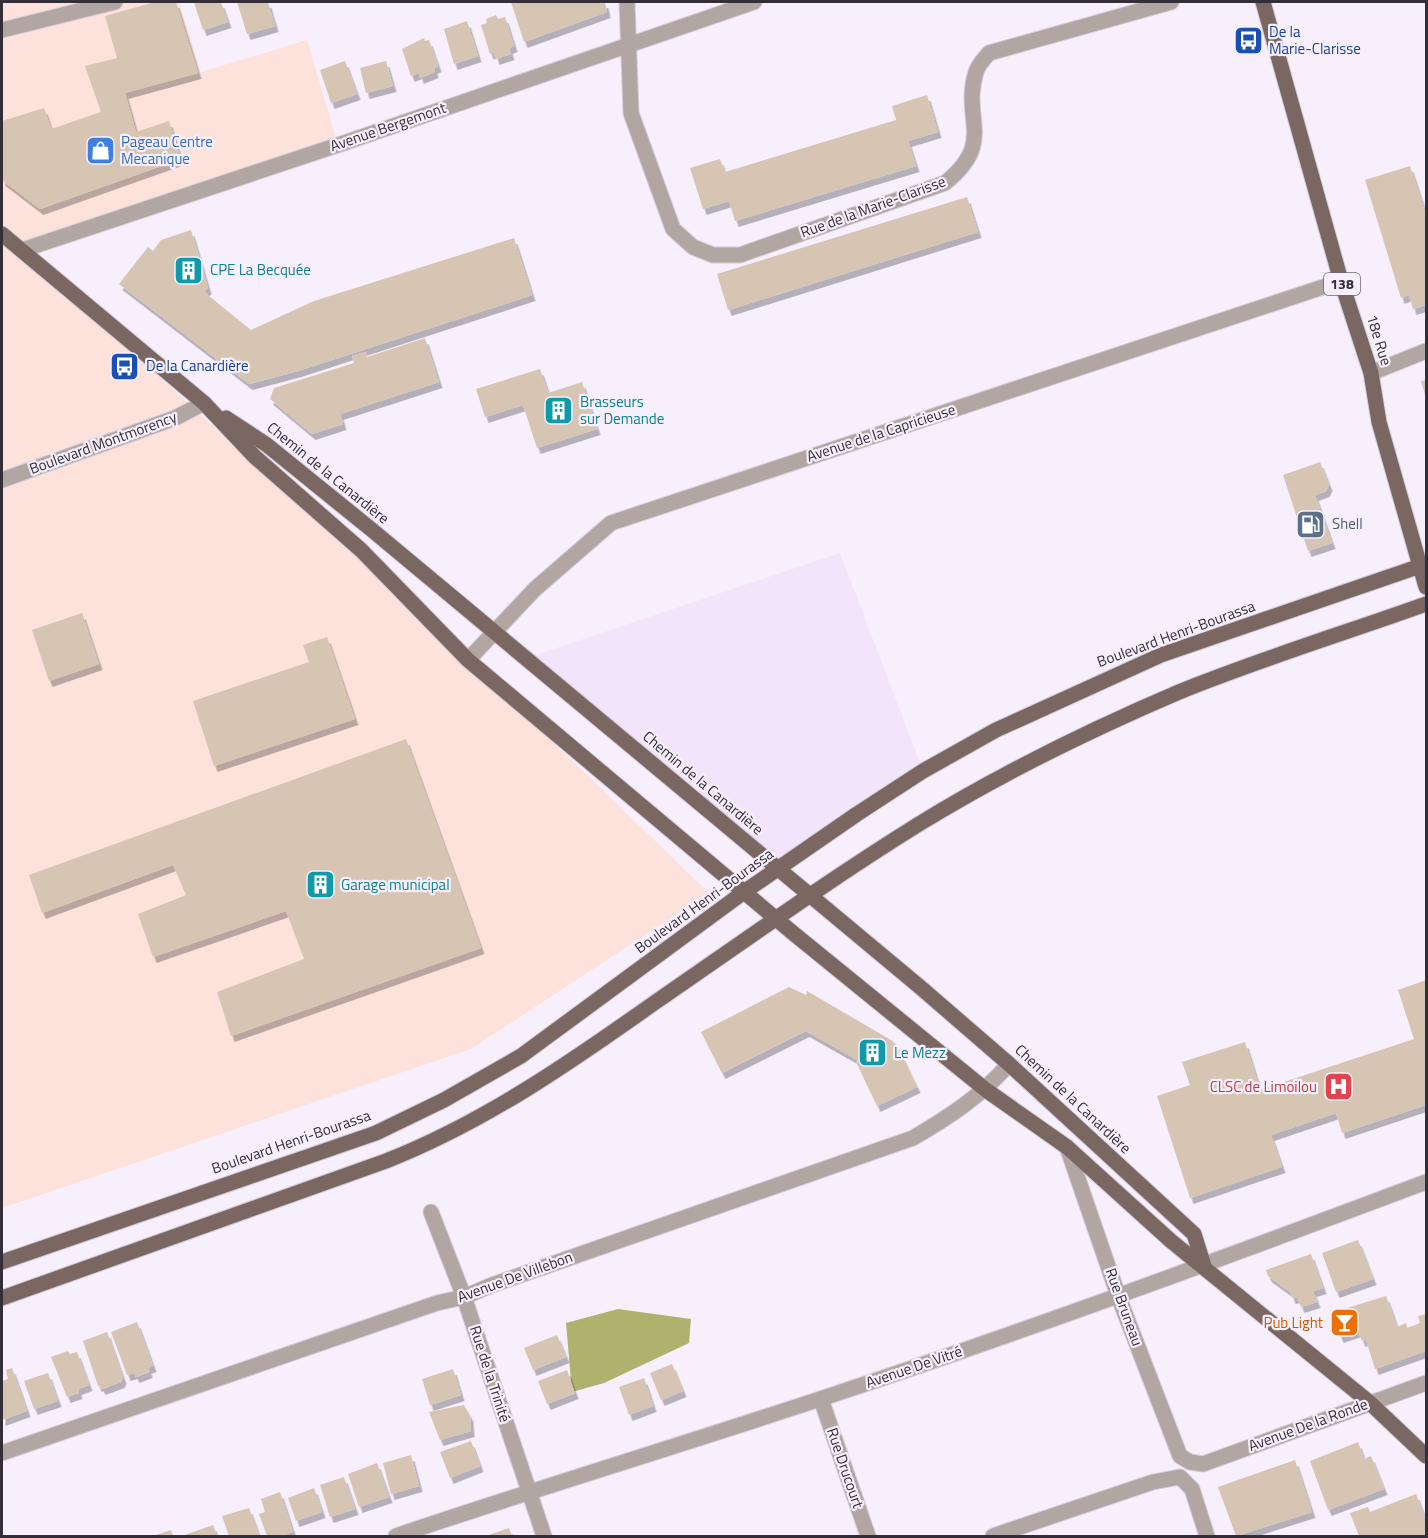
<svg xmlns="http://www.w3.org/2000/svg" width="1428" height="1538" font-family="'Titillium Web',sans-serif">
<defs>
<filter id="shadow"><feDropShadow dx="3.5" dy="6" stdDeviation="0" flood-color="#0004"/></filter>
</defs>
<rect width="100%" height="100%" fill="#f7effc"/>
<!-- built -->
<path fill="#f1e4fb" d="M840 553 923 771 777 870 527 658Z"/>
<!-- industrial -->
<path fill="#fce2db" d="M2 2H179L201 72 307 40 338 145 22 251 468 660 709 893 471 1049 2 1208Z"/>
<!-- forest -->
<path fill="#aeb26d" d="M618 1309 691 1319 689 1343 604 1383 572 1392 566 1323Z"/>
<!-- building -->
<g fill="#d6c5b3" filter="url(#shadow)">
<path d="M155 2H176L198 73 125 93 136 132 169 121 181 159 40 209 2 180V121L44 108 51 129 101 112 85 66 117 58 105 16Z"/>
<path d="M194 2H221L228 22 203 30Z"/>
<path d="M237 2H268L275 26 247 34Z"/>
<path d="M511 2H605L607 12 524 42Z"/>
<path d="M496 15 498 19 505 17 514 46 509 48 511 54 496 59 494 52 490 54 481 25 487 23 486 19Z"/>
<path d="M467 21 478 56 454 64 444 29Z"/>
<path d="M424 38 425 41 429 40 438 66 434 68 435 72 420 78 419 73 411 76 402 49Z"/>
<path d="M345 61 357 94 331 103 320 70Z"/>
<path d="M386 61 393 86 366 93 360 68Z"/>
<path d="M927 95 938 132 908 141 916 166 735 221 729 201 703 209 690 168 720 159 725 172 896 120 892 106Z"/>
<path d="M1410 166 1426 215V305L1413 309 1409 295 1401 298 1365 180Z"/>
<path d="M967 197 978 232 728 310 717 274Z"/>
<path d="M191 230 208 288 204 292 251 330 314 301 514 238 532 295 298 371 249 384 119 284 148 247 153 251 161 240Z"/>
<path d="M425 338 439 382 340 414 343 424 312 434 270 399 274 388 354 363 352 356 366 352 367 357Z"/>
<path d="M540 369 548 393 582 382 597 429 537 448 523 405 485 417 476 389Z"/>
<path d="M1426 380V398L1421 381Z"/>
<path d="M1320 462 1329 485 1326 491 1315 495 1332 543 1308 551 1283 475Z"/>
<path d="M82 613 99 664 49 681 32 630Z"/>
<path d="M327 637 355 719 214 766 193 701 309 662 303 645Z"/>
<path d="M406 739 481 948 231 1036 217 992 304 959 286 911 153 957 138 914 186 895 173 865 42 913 29 875Z"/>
<path d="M1426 980V1105L1342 1133 1336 1113 1271 1135 1282 1167 1190 1198 1157 1096 1190 1085 1182 1062 1245 1042 1260 1090 1414 1039 1398 990Z"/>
<path d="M789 987 806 995 807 991 891 1040 897 1045 917 1087 877 1106 856 1062 859 1061 806 1031 722 1073 701 1032Z"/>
<path d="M1358 1240 1373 1279 1336 1292 1322 1253Z"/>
<path d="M1311 1254 1323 1288 1313 1291 1317 1302 1301 1307 1297 1297 1292 1298 1290 1292 1268 1276 1266 1270Z"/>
<path d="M1386 1296 1397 1327 1406 1323 1407 1328 1420 1323 1418 1316 1426 1314V1351L1375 1369 1366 1340 1362 1341 1358 1331 1340 1337 1331 1313Z"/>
<path d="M137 1322 153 1366 148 1368 149 1372 136 1377 134 1373 127 1375 111 1332Z"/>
<path d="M107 1332 123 1378 121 1382 102 1389 100 1385 98 1386 83 1341Z"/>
<path d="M557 1335 566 1357 533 1370 524 1348Z"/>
<path d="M68 1351 70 1354 77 1352 89 1385 78 1389 79 1393 67 1397 51 1357Z"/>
<path d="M672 1364 683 1391 661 1400 650 1373Z"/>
<path d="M12 1368 27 1411 2 1420V1381L8 1379 6 1370Z"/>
<path d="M453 1369 461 1395 430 1405 422 1379Z"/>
<path d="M567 1370 575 1393 547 1404 538 1381Z"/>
<path d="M48 1373 58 1401 34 1409 24 1381Z"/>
<path d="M644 1378 653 1406 629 1415 619 1387Z"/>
<path d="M464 1405 470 1416 471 1431 440 1440 429 1412Z"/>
<path d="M471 1441 480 1466 450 1478 440 1452Z"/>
<path d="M1358 1442 1364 1459 1371 1456 1384 1489 1328 1510 1310 1461Z"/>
<path d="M411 1455 419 1486 391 1494 383 1463Z"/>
<path d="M1295 1460 1312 1512 1236 1536 1218 1487Z"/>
<path d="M377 1463 389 1497 359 1507 348 1474Z"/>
<path d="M344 1477 355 1509 330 1517 320 1485Z"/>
<path d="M314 1488 322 1512 296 1521 288 1498Z"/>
<path d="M280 1492 293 1532 280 1536H267L259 1514 265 1512 261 1499Z"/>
<path d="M1416 1494 1426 1521V1536H1359L1350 1513 1368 1507 1370 1512Z"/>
<path d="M249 1508 259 1536H229L222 1516Z"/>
<path d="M213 1525 217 1536H182Z"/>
<path d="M509 1528 512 1536H486Z"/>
<path d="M171 1530 173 1536H153Z"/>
</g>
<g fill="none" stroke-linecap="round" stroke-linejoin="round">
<defs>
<g id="minor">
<path d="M627 2 631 113 673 229 693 247 713 255H740L945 183C997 141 961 120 976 72 978 65 984 59 989 53L1171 2"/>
<path d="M2 30 115 2"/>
<path d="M22 250 338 145 754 2"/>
<path d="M1371 373 1426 351"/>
<path d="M2 480 175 418 204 403"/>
<path d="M468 660 535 589 611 523 1341 281"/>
<path d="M1067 1147 1119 1298 1180 1456 1190 1462 1203 1464 1426 1383"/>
<path d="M431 1212 464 1297 544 1536"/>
<path d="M821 1399 868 1536"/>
<path d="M2 1453 437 1303 464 1297 492 1285 913 1138C949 1117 981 1096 1009 1064"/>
<path d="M396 1536C538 1488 681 1445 823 1398 1026 1331 1226 1257 1426 1182"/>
<path d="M993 1536 1153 1482 1180 1477 1192 1489 1207 1536"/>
</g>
<g id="major">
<path d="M1263 2 1341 281 1371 373 1379 422 1426 587"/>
<path d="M2 234 204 403 255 457 361 550 468 660 793 933 986 1090 1067 1147 1171 1241 1369 1402 1426 1456"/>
<path d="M226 418 267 445 372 530 920 987 1009 1064 1194 1234 1204 1266"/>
<path d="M2 1262 376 1133 444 1100 521 1056 744 892 857 814 923 771 996 730 1161 655 1426 564"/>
<path d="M2 1298 386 1161C485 1122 571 1062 657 1001 744 941 829 880 919 824 1002 773 1090 730 1179 692 1260 659 1345 633 1426 604"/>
</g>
</defs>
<!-- minor casing -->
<use href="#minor" stroke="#d4ccd9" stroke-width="17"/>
<!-- major casing -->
<use href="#major" stroke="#d4ccd9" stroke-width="17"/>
<!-- minor -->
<use href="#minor" stroke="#b2a6a3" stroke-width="15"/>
<!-- major -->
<use href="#major" stroke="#7b6761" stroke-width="15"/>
</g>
<!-- icons -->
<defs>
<symbol id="bus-square" viewBox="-11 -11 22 22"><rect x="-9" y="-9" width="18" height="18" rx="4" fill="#1a4fb4" stroke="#f7effc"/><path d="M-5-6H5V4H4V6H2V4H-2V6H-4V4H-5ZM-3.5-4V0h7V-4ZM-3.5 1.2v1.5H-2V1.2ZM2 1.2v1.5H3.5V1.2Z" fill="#fff"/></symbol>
<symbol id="shop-square" viewBox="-11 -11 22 22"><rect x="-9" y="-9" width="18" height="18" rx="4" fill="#3f7fe0" stroke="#f7effc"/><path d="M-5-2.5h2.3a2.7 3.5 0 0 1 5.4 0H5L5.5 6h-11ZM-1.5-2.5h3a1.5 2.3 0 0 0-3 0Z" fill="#fff"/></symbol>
<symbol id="building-square" viewBox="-11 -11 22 22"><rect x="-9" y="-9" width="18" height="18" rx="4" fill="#0f9aa8" stroke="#f7effc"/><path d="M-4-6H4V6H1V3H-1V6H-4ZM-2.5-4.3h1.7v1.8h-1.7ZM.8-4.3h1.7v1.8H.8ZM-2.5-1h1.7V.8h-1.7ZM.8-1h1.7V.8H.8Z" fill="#fff"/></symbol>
<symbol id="fuel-square" viewBox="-11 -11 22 22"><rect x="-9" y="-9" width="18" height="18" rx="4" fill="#5c6f8a" stroke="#f7effc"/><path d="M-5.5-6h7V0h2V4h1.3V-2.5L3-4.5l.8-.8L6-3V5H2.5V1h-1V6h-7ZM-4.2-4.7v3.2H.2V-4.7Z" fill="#fff"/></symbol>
<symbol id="hospital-square" viewBox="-11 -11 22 22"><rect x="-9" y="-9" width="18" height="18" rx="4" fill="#e0444e" stroke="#f7effc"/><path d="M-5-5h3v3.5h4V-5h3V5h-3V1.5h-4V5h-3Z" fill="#fff"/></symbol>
<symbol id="bar-square" viewBox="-11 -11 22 22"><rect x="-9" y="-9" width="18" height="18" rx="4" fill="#e8710a" stroke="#f7effc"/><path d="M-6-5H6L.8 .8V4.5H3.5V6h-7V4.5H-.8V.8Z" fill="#fff"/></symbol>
</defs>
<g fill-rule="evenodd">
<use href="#bus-square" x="1232" y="24" width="33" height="33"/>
<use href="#shop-square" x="84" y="134" width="33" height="33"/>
<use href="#building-square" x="172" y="254" width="33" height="33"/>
<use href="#bus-square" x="108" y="350" width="33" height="33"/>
<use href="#building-square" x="542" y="394" width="33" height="33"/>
<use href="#fuel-square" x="1294" y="508" width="33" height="33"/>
<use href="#building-square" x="304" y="868" width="33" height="33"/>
<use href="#building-square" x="856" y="1036" width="33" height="33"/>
<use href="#hospital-square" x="1322" y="1070" width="33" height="33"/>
<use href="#bar-square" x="1328" y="1306" width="33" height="33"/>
</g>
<g text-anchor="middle" stroke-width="4.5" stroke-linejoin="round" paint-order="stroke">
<!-- shield labels -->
<rect fill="#f7effc" stroke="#6e6872" stroke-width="1.5" x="1324" y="273" width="36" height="22" rx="4.5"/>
<g font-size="14" font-weight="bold" fill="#332e37">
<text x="1342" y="289">138</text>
</g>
<!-- transit labels -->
<g font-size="15" fill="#164399" stroke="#f7effc" text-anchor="start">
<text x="1269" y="37">De la<tspan x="1269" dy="17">Marie-Clarisse</tspan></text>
<text x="146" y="371">De la Canardière</text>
</g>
<!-- street labels -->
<g font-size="15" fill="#332e37" stroke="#f7effc">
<text transform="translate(388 127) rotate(-19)" y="5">Avenue Bergemont</text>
<text transform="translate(873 207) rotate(-20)" y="5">Rue de la Marie-Clarisse</text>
<text transform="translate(1379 340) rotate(73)" y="5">18e Rue</text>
<text transform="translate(881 433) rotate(-18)" y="5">Avenue de la Capricieuse</text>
<text transform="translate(103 443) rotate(-20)" y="5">Boulevard Montmorency</text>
<text transform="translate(328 473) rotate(39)" y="5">Chemin de la Canardière</text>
<text transform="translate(1176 634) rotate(-20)" y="5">Boulevard Henri-Bourassa</text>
<text transform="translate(703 783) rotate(40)" y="5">Chemin de la Canardière</text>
<text transform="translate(704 901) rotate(-36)" y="5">Boulevard Henri-Bourassa</text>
<text transform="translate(1073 1099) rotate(43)" y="5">Chemin de la Canardière</text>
<text transform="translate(291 1142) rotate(-19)" y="5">Boulevard Henri-Bourassa</text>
<text transform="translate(515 1277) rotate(-20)" y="5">Avenue De Villebon</text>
<text transform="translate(1124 1307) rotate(70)" y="5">Rue Bruneau</text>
<text transform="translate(914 1367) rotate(-19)" y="5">Avenue De Vitré</text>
<text transform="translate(490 1374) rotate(72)" y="5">Rue de la Trinité</text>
<text transform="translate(1308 1425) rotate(-20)" y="5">Avenue De la Ronde</text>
<text transform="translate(845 1468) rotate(71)" y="5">Rue Drucourt</text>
</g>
<!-- shop labels -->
<g font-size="15" fill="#366cbe" stroke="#f7effc" text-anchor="start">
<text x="121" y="147">Pageau Centre<tspan x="121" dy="17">Mecanique</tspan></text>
</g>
<!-- culture labels -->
<g font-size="15" fill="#0d838f" stroke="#f7effc" text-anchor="start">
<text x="210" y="275">CPE La Becquée</text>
<text x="580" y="407">Brasseurs<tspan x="580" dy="17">sur Demande</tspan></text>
<text x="341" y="890">Garage municipal</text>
<text x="894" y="1058">Le Mezz</text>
</g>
<!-- service labels -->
<g font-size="15" fill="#4e5e75" stroke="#f7effc" text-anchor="start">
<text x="1332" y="529">Shell</text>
</g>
<!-- health labels -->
<g font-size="15" fill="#be3a42" stroke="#f7effc" text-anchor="end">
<text x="1317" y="1092">CLSC de Limoilou</text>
</g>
<!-- food labels -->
<g font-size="15" fill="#c56008" stroke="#f7effc" text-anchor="end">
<text x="1323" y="1328">Pub Light</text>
</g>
</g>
<!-- border -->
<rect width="1428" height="1538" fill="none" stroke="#332e37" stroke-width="6"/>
</svg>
